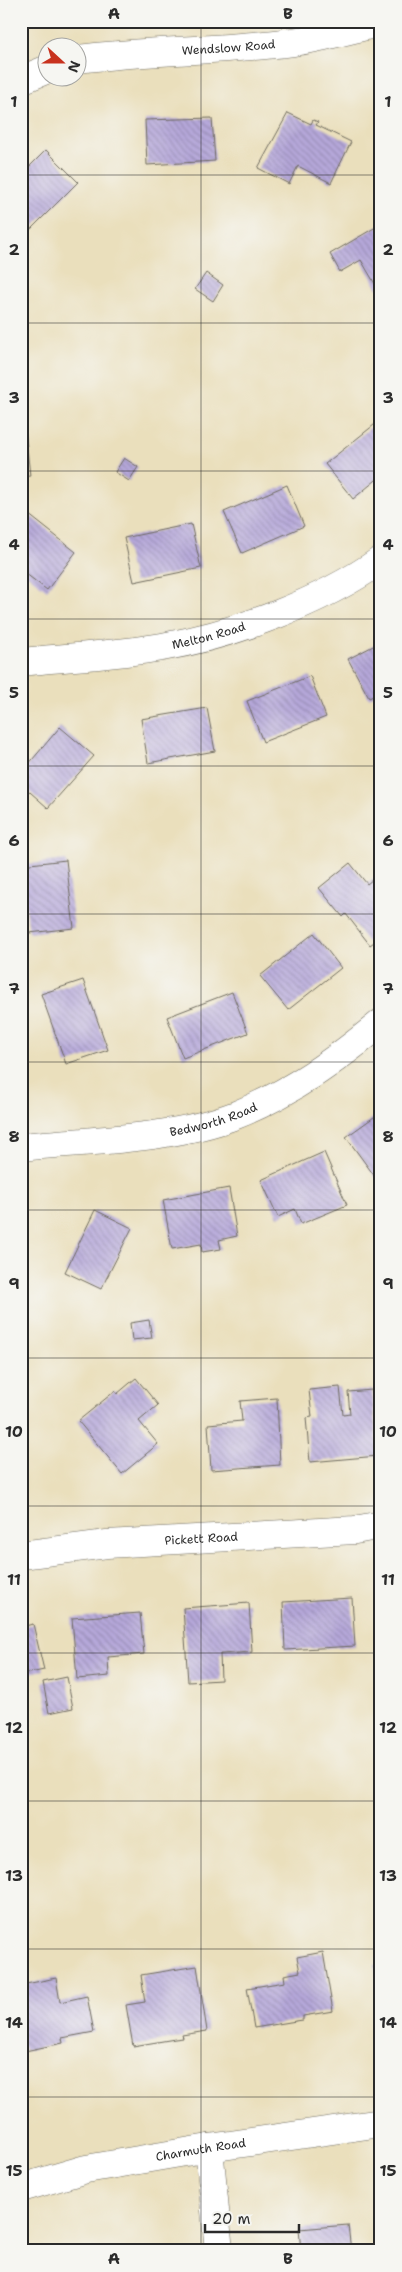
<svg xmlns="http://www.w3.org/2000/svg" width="402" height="2272" font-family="'Shantell Sans',sans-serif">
<defs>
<pattern id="building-back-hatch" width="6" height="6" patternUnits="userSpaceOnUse" patternTransform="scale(1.25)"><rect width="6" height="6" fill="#b6a8da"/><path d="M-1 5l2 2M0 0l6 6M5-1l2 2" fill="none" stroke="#9489b1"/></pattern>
</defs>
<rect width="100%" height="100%" fill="#f6f6f2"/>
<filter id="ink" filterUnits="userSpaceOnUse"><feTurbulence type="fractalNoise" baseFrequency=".02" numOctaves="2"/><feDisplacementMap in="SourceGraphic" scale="10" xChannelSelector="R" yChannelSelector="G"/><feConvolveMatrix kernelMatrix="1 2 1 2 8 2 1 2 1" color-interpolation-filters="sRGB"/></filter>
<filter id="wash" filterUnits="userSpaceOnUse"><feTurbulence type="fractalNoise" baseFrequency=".0096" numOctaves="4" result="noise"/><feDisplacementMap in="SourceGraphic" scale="20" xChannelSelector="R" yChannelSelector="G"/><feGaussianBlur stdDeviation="1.12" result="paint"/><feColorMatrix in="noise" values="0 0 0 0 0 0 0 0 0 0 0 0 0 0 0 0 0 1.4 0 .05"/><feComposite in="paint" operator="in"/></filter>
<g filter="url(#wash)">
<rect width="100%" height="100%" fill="#eadfbc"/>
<g id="blocks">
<!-- building -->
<g fill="url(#building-back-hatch)">
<path d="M288 113 311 124 313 120 318 122 316 125 351 142 331 183 298 166 289 184 258 168Z"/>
<path d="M212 118 215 161 147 165 145 120Z"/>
<path d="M46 150 78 182 30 230 21 222V175Z"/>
<path d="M381 224V294L361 260 340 272 330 254Z"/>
<path d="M206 273 223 285 213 301 195 289Z"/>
<path d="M21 409H23L30 476 21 477Z"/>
<path d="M379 421 381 476 353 499 325 464Z"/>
<path d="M124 458 138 467 129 481 115 472Z"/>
<path d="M287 485 304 526 242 553 224 512Z"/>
<path d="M23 510 76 552 47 590 21 570Z"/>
<path d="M191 524 201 568 134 582 124 538Z"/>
<path d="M381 642V692L369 698 348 659Z"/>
<path d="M310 676 326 717 263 742 247 701Z"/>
<path d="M207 708 215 751 148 763 141 719Z"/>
<path d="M60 727 94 756 48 808 21 784V773Z"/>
<path d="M66 860 74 928 29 933 21 865Z"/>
<path d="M350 863 367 884 379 874 381 876V937L370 945 346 914 343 917 319 888Z"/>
<path d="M314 933 341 968 288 1010 260 976Z"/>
<path d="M83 980 108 1050 66 1064 41 994Z"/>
<path d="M232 992 248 1033 183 1058 167 1017Z"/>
<path d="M381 1112V1175L376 1178 346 1137Z"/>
<path d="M324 1152 347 1205 301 1224 295 1209 278 1217 261 1180Z"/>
<path d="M229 1188 237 1236 219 1240 221 1249 202 1252 201 1244 172 1249 163 1200Z"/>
<path d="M95 1210 132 1228 101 1289 65 1272Z"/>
<path d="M149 1320 152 1338 132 1340 130 1323Z"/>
<path d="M136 1378 158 1405 139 1421 158 1444 122 1474 78 1421 115 1391 117 1394Z"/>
<path d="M340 1387 343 1415 350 1414 348 1392 372 1390 378 1456 310 1462 306 1418 312 1417 309 1390Z"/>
<path d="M277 1398 280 1465 211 1470 208 1424 242 1421 240 1401Z"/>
<path d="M352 1598 355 1646 285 1650 283 1602Z"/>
<path d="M249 1603 252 1652 220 1654 221 1680 188 1682 183 1608Z"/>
<path d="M140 1613 144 1654 108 1657 109 1676 77 1679 72 1618Z"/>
<path d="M33 1624 44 1670 21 1675V1627Z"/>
<path d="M67 1677 73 1708 49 1713 43 1682Z"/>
<path d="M323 1952 333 2011 303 2016V2020L296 2021 254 2028 247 1988 285 1982 284 1975 300 1972 297 1957Z"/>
<path d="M381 1964V1999H380L375 1965Z"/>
<path d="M197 1966 207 2031 182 2035 183 2038 175 2039 133 2046 126 2005 145 2002 141 1975Z"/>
<path d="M56 1978 60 2002 87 1996 94 2032 62 2038 63 2043 25 2051 24 2046H21V1985Z"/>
<path d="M348 2225 351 2251H301L299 2229Z"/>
</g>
</g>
</g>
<g filter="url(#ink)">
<use href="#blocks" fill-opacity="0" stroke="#6e6a5e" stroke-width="1"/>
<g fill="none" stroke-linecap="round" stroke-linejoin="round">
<defs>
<g id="minor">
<path id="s1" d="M78 59C149 50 222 51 293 42 322 38 351 29 379 23"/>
<path d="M21 80 48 69"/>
<path id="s2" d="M21 662C68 657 116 655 162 647 235 634 320 603 381 560"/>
<path id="s3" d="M21 1147C90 1140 171 1140 236 1115 291 1093 336 1060 381 1023"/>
<path id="s4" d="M21 1555 107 1544 355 1530 381 1525"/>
<path d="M209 2148 219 2251"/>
<path id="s5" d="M21 2188 86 2169 209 2148 381 2123"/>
</g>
</defs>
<!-- minor casing -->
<use href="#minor" stroke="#6e6a5e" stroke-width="29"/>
<!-- minor -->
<use href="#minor" stroke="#fff" stroke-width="28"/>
</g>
</g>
<!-- grid -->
<path fill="none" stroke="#2b2b2b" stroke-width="1" stroke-opacity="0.55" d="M201 21V2251M21 175H381M21 323H381M21 471H381M21 619H381M21 766H381M21 914H381M21 1062H381M21 1210H381M21 1358H381M21 1506H381M21 1653H381M21 1801H381M21 1949H381M21 2097H381"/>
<g text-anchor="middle" stroke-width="5" stroke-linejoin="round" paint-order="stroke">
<!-- street labels -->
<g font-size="12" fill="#2b2b2b" stroke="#f6f6f2">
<text dy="4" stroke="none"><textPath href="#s1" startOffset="151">Wendslow Road</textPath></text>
<text dy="4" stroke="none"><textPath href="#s2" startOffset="190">Melton Road</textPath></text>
<text dy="4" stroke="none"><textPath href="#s3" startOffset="195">Bedworth Road</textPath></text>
<text dy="4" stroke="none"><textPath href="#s4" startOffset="181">Pickett Road</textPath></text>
<text dy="4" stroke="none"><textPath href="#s5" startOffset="184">Charmuth Road</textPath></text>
</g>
</g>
<!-- margin -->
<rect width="402" height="2272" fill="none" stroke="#f6f6f2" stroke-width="55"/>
<!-- north arrow -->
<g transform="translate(62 62) rotate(111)"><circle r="24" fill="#f6f6f2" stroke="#a5a5a2"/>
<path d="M0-4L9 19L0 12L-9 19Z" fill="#c8321e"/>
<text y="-8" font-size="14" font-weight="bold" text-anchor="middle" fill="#2b2b2b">N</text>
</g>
<!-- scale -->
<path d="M205 2224v8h94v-8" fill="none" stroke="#2b2b2b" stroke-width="2.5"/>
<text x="212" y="2224" font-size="15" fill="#2b2b2b" stroke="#f6f6f2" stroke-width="4" paint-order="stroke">20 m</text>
<rect x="28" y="28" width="346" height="2216" fill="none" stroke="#2b2b2b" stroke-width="2"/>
<g font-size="16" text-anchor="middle" font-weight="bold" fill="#2b2b2b">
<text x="114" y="19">A</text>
<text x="288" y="19">B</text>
<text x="14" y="107">1</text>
<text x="388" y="107">1</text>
<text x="14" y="255">2</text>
<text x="388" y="255">2</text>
<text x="14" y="403">3</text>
<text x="388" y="403">3</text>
<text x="14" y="550">4</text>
<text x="388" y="550">4</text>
<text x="14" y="698">5</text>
<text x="388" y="698">5</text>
<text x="14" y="846">6</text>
<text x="388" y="846">6</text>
<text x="14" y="994">7</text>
<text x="388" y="994">7</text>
<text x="14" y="1142">8</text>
<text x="388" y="1142">8</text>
<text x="14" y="1289">9</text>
<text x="388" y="1289">9</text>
<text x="14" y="1437">10</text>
<text x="388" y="1437">10</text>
<text x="14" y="1585">11</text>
<text x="388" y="1585">11</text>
<text x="14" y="1733">12</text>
<text x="388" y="1733">12</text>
<text x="14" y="1881">13</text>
<text x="388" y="1881">13</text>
<text x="14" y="2028">14</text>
<text x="388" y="2028">14</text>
<text x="14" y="2176">15</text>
<text x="388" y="2176">15</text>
<text x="114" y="2264">A</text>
<text x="288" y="2264">B</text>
</g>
</svg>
